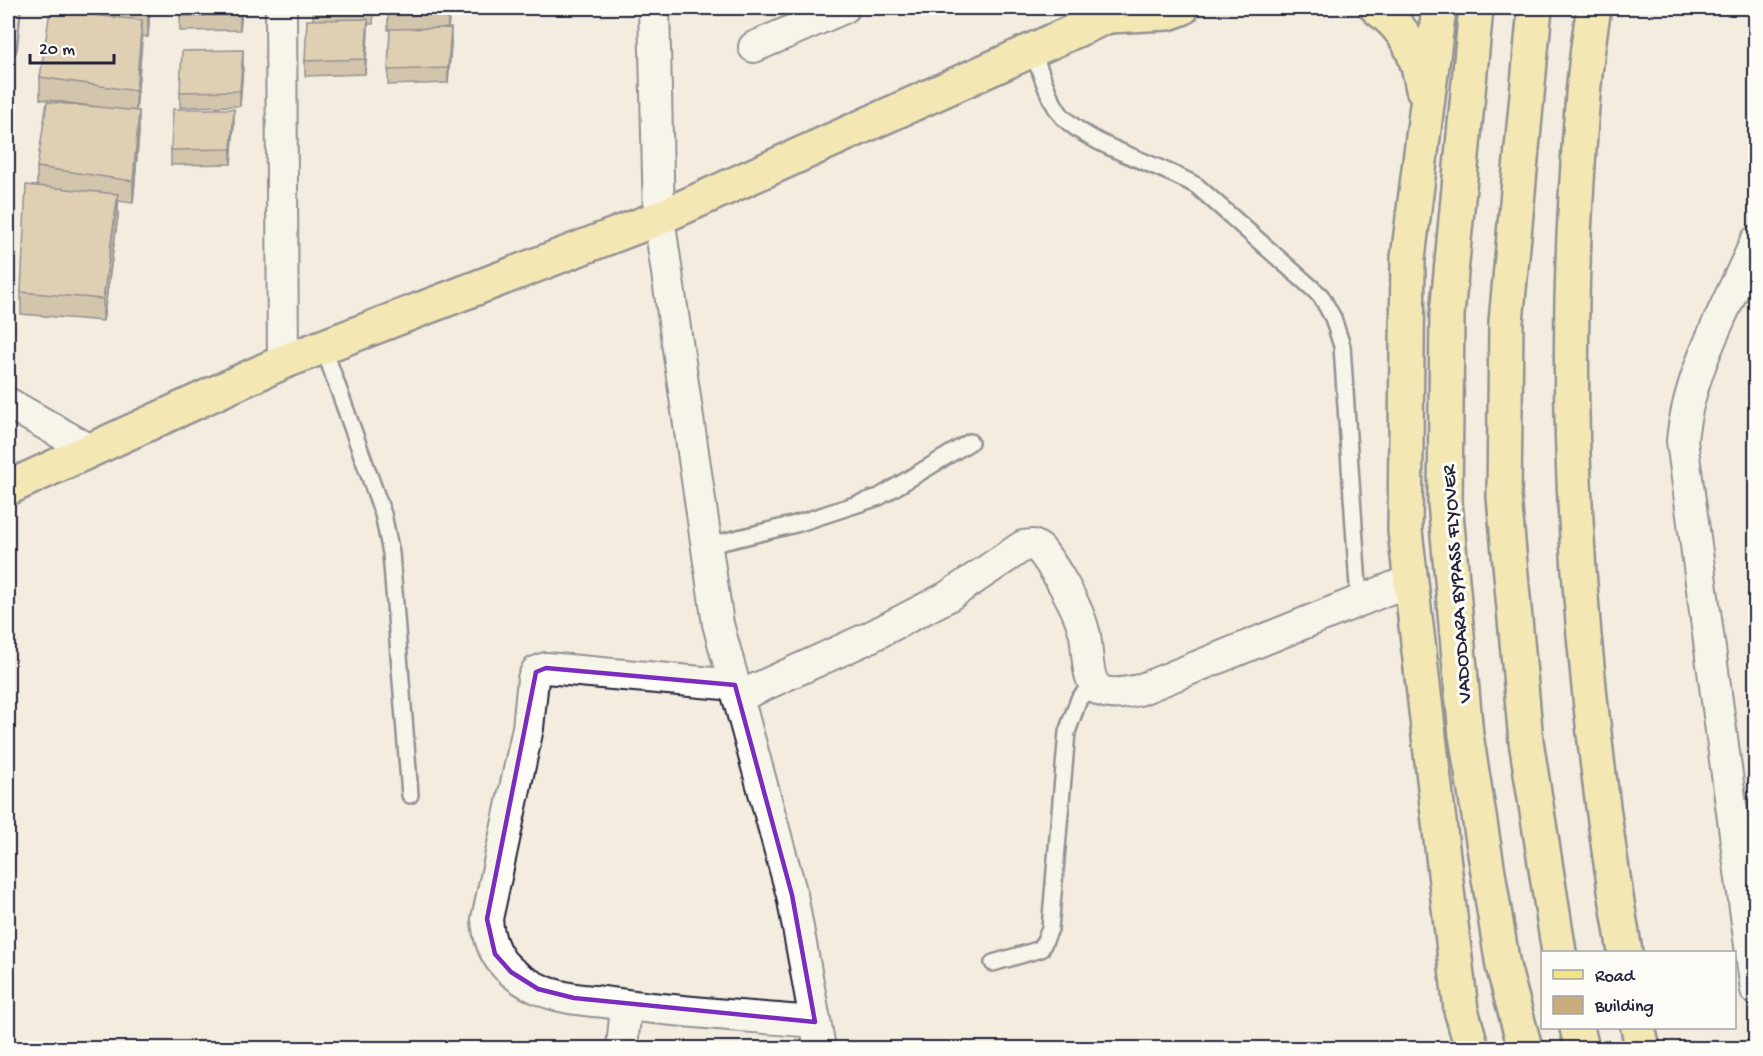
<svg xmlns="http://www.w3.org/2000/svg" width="1763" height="1056" font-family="'Gochi Hand',sans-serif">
<rect width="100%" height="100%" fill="#f3ecdf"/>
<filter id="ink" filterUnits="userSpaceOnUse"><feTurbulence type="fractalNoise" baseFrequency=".0167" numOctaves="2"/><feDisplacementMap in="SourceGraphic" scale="12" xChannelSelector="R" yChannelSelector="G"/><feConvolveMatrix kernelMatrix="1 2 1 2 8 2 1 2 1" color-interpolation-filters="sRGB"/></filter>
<g filter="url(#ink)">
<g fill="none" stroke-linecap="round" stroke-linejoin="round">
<defs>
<g id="service">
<path d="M8 48 12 8"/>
<path d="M1032 50C1041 71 1048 100 1063 117 1093 148 1158 163 1197 186L1321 296 1333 318 1342 346 1359 601"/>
<path d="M323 346 383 514 391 553 410 795"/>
<path d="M706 546 796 524 879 497 970 442"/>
<path d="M993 963 1041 949 1050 929 1067 732 1079 699 1093 683"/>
</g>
<g id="minor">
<path d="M281 8 283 362"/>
<path d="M654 8 659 218 718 624 792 895 820 1048"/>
<path d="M754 47 844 8"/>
<path d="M1756 241C1728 304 1688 373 1682 441L1756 990"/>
<path d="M8 403 90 450"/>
<path d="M735 685 546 668 536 672 533 679 528 728 487 919C489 954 506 973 537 988 557 998 583 1000 604 1002 674 1012 745 1016 815 1022"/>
<path d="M738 697 868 638 947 597 1023 546 1033 545 1040 549C1055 568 1078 607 1084 631 1089 647 1084 683 1102 691 1114 696 1128 692 1139 690L1411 580"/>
<path d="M622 1048 626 1006"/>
</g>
<g id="primary">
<path d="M1377 8C1407 30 1417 53 1423 89"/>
<path d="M1439 8 1408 258 1405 531 1461 1010 1472 1048"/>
<path d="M1594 8C1583 70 1580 134 1576 197 1561 451 1583 703 1625 952"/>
<path d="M1108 16 1168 13 1182 8"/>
<path d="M8 488 283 362 659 218 1108 16 1122 8"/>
<path d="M1638 1028 1643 1048"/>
</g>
<g id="trunk">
<path d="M1476 8 1447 315 1445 502 1466 735 1503 966 1525 1048"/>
<path d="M1535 8 1506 322 1504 497 1526 741 1559 952"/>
<path d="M1577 1028 1582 1048"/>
</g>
</defs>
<!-- service casing -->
<use href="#service" stroke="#22223b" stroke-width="20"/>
<!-- minor casing -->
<use href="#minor" stroke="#22223b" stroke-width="34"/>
<!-- primary casing -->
<use href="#primary" stroke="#22223b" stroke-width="38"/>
<!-- trunk casing -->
<use href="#trunk" stroke="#22223b" stroke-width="38"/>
<!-- service -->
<use href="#service" stroke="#fdfcf7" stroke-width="15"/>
<!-- minor -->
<use href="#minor" stroke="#fdfcf7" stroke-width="30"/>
<!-- primary -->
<use href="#primary" stroke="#f4e382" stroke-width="33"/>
<!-- trunk -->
<use href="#trunk" stroke="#f4e382" stroke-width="33"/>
</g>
<!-- wall -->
<g fill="#ad956d" stroke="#22223b" stroke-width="1.5">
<path d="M53 8H150L148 37 142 36 136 111 139 133 133 203 118 201V216L103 321 21 314V292L37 187V167L99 107 40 99V77Z"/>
<path d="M180 8H242L240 30 180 31Z"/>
<path d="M313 8H374L373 24H368L365 74 305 76V61L313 20Z"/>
<path d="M388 8H450L448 28 451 43 448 83 388 85 390 30H388Z"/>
<path d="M243 65 240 106 180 107V92Z"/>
<path d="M234 124 231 164 171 165V150Z"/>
</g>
<!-- shaded-wall -->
<g fill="#8d7959" stroke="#22223b" stroke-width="1.5">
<path d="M149 8H150L148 37V15Z"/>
<path d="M241 8H242L240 30V15Z"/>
<path d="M448 8H450L448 29Z"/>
<path d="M368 19V34L365 74V59Z"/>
<path d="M142 20V42L136 112V91Z"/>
<path d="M451 28V43L448 83V68Z"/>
<path d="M243 50V65L240 106V91Z"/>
<path d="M234 109V124L231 164V149Z"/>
<path d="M139 111V133L133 203V181Z"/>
<path d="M118 194V216L103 321V299Z"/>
</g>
<!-- building -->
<g fill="#c9ad7f" stroke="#22223b" stroke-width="1.5">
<path d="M98 8H149L148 15Z"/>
<path d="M180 8H241L240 15 180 16Z"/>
<path d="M313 8H373V9L313 10Z"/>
<path d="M388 8H448V14L388 15Z"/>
<path d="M50 11 142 20 136 91 40 77Z"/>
<path d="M368 19 365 59 305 61 307 20Z"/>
<path d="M451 28 448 68 388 70 390 29Z"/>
<path d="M243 50 240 91 180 92 182 51Z"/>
<path d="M47 102 139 111 133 181 37 167Z"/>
<path d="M173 109H234L231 149 171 150Z"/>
<path d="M26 185 118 194 103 299 21 292Z"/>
</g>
</g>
<!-- marked area -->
<path d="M0 0H1763V1056H0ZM546 668 735 685 792 895 815 1022 574 998 538 989 511 972 495 954 487 919 536 672Z" fill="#f3ecdf" fill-opacity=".55" fill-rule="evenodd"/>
<path fill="none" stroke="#7b2cbf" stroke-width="4.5" stroke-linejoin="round" d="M546 668 735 685 792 895 815 1022 574 998 538 989 511 972 495 954 487 919 536 672Z"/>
<g text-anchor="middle" stroke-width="6" stroke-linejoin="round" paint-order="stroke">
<!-- street labels -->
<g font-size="20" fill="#22223b" stroke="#fdfcf7">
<text transform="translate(1455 584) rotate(-94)" y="7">VADODARA BYPASS FLYOVER</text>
</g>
</g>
<!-- margin -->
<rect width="1763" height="1056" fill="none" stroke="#fdfcf7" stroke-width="30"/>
<rect x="15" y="15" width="1733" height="1026" fill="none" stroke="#22223b" stroke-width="2" filter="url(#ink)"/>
<!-- legend -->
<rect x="1541" y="951" width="195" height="78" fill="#fdfcf7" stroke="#a5a5ac" stroke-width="1.5"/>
<rect x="1553" y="970" width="30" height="9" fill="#f4e382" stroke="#a5a5ac" stroke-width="1.5"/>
<text x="1595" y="981" font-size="18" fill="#22223b">Road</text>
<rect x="1553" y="996" width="30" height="18" fill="#c9ad7f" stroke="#a5a5ac" stroke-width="1.5"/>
<text x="1595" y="1011" font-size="18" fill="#22223b">Building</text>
<!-- scale -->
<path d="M30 54v9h84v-9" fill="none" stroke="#22223b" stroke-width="3"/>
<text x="39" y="54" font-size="18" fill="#22223b" stroke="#fdfcf7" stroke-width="4.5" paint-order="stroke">20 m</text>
</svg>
